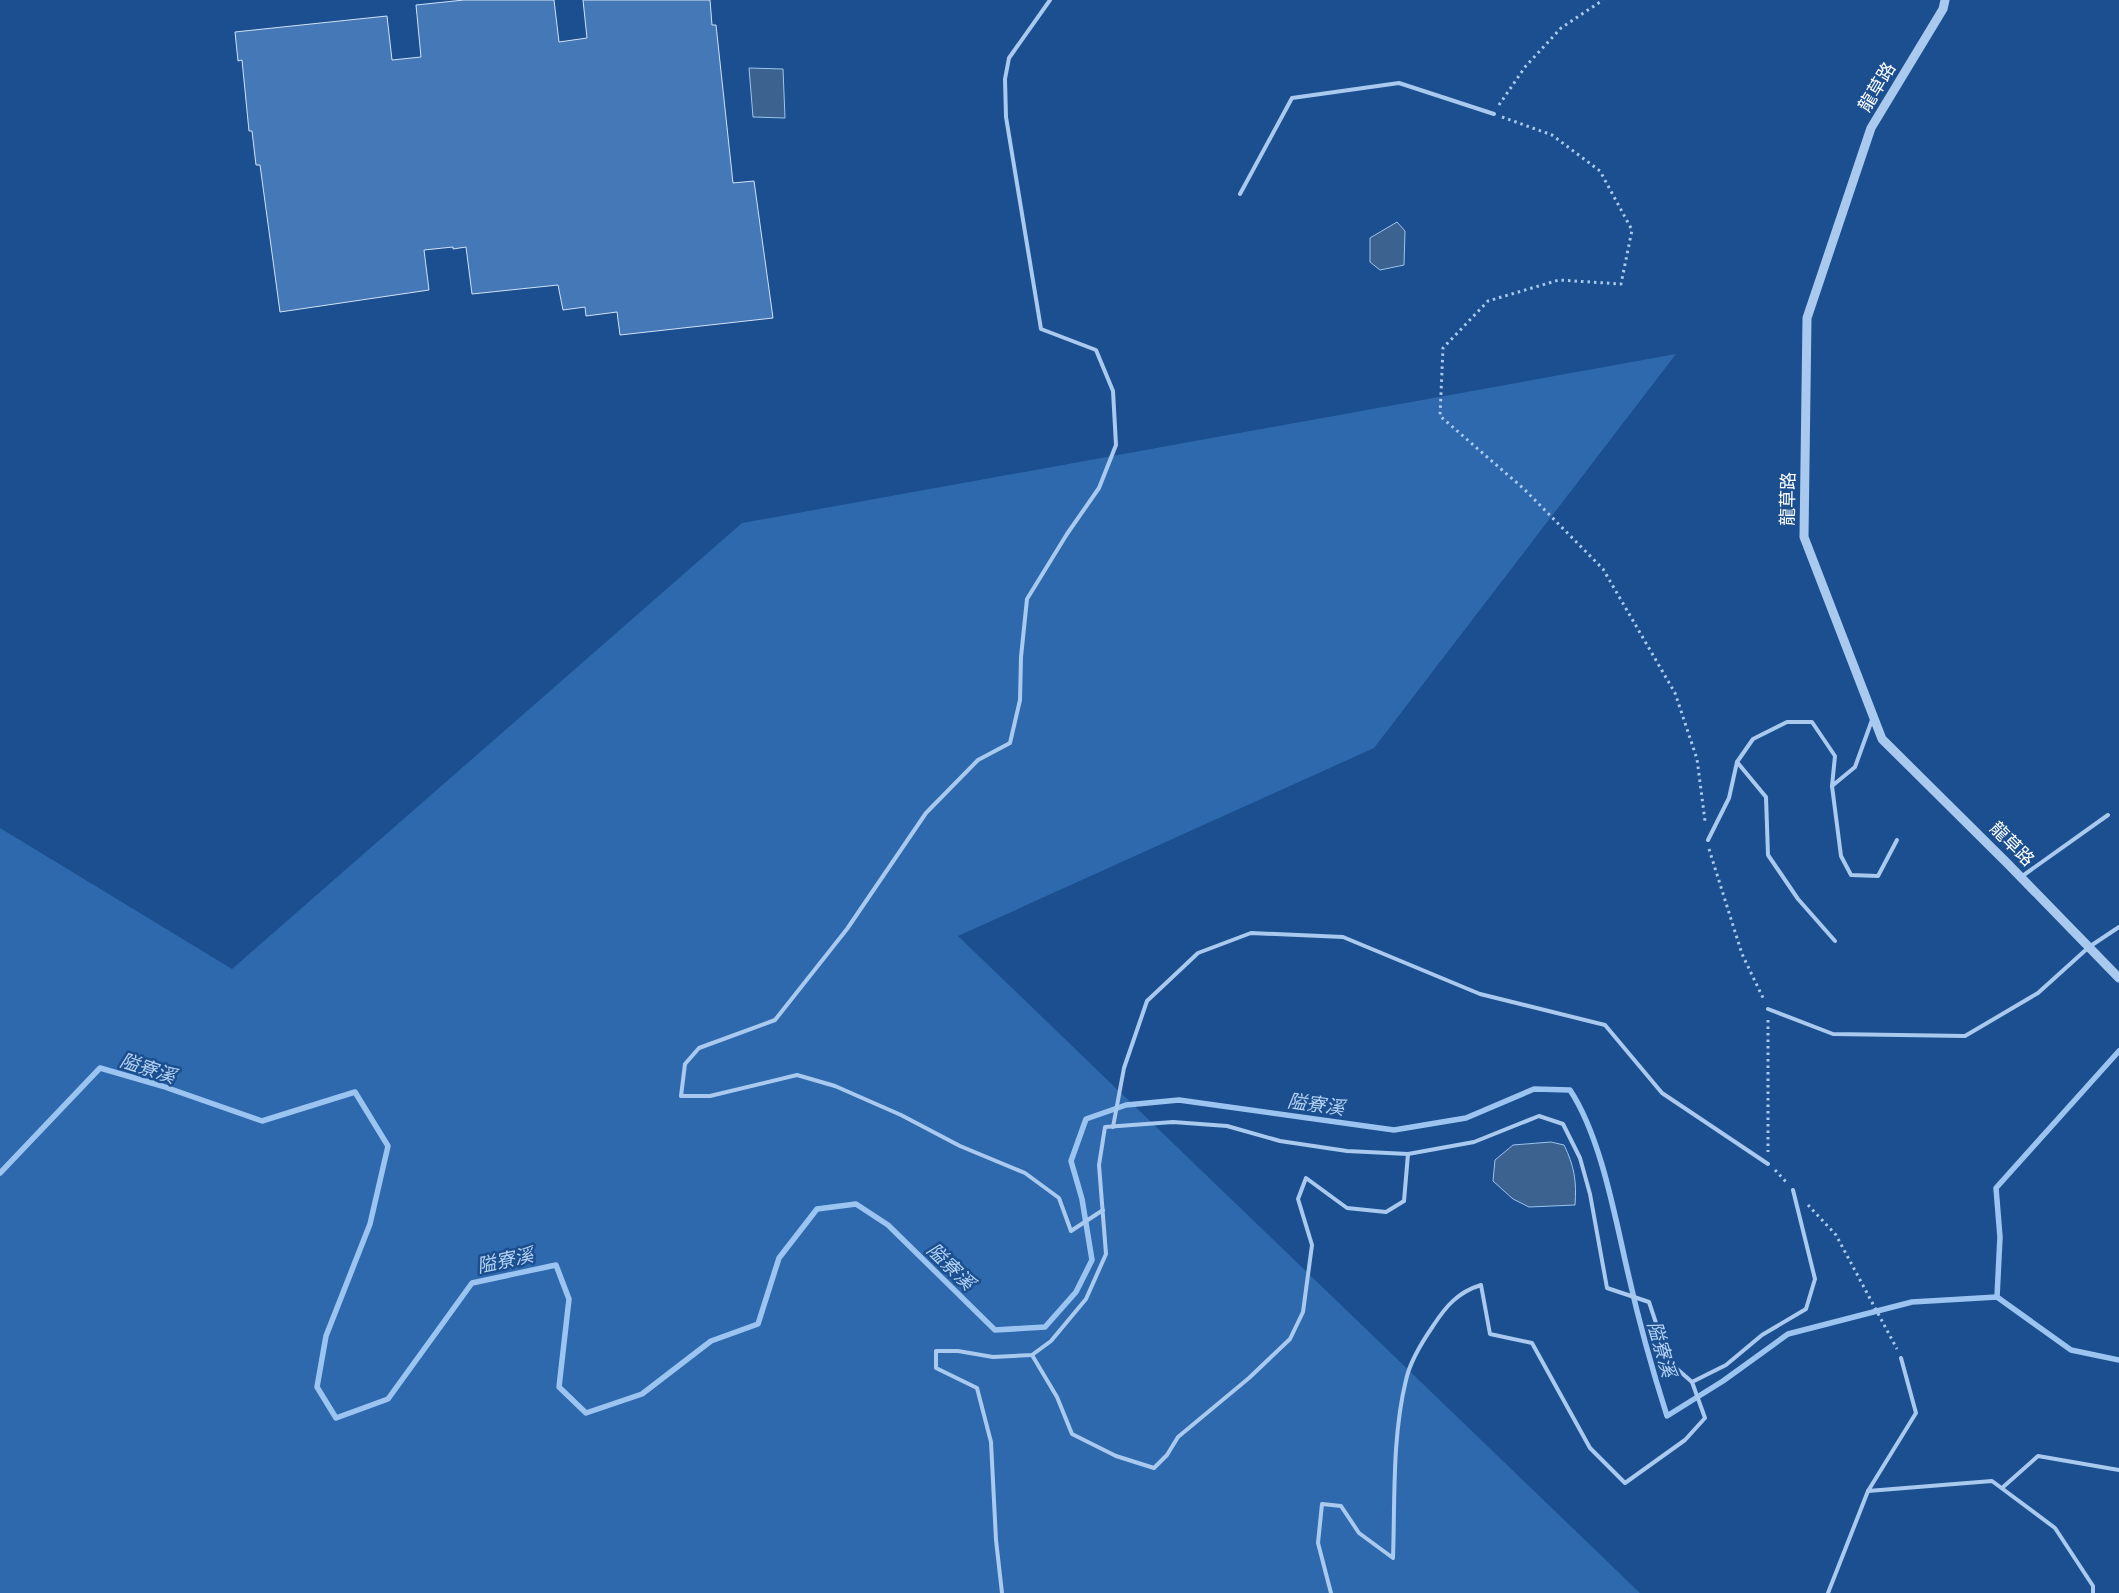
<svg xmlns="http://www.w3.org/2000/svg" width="2119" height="1593" font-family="Raleway,'Noto Sans TC',sans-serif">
<rect width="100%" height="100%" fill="#1b4f8f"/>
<!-- green -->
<path fill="#2e69ad" d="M1676 354 1374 748 958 936 1640 1593H0V828L232 969 742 523Z"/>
<!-- water -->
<g fill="#3c6290" stroke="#9cc4f0">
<path d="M749 68 783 69 785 118 753 117Z"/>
<path d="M1397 222 1405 231 1404 265 1380 270 1370 262V238Z"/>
<path d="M1551 1142 1564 1145C1574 1165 1577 1182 1575 1205L1529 1207 1513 1199 1493 1181 1495 1160 1513 1145Z"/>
</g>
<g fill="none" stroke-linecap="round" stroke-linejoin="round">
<!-- stream -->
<g stroke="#9cc4f0" stroke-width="5.5">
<path d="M0 1173 100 1068 162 1086 262 1121 355 1092 388 1146 370 1224 326 1336 317 1387 336 1418 388 1399 472 1283 556 1265 569 1299 559 1387 586 1413 642 1394 711 1341 758 1324 779 1258 817 1209 856 1204 888 1225 995 1330 1045 1327 1076 1292 1092 1260 1082 1199 1071 1161 1086 1119 1126 1105 1179 1100 1394 1130 1466 1118 1534 1089 1570 1090C1601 1137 1615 1217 1628 1273 1639 1322 1652 1369 1667 1416L1723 1381 1788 1334 1912 1302 1997 1297 2071 1350 2119 1360"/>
<path d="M1997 1297 2000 1237 1996 1188 2119 1051"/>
</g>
</g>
<!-- building -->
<path fill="#4478b7" stroke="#cfe3fa" d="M464 0H554L559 42 587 38 583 0H710L712 25H716L733 183 754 181 773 318 620 335 617 312 586 316 585 307 563 310 558 285 472 294 466 247 453 249V247L424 250 429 290 280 312 260 165H256L252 131H249L242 60 238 61 235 32 387 16 392 60 421 57 416 5Z"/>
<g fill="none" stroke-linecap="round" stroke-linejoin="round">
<!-- path -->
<g stroke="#a9c9ee" stroke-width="3" stroke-dasharray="2.5 4" stroke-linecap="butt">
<path d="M1499 105 1525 67 1561 28 1603 0"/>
<path d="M1502 117 1552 135 1600 171 1632 230 1621 284 1559 280 1488 301 1443 348 1440 416 1524 489 1603 569 1675 693 1697 759 1705 821"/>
<path d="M1709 849 1742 954 1764 1000"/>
<path d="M1768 1020V1152"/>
<path d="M1775 1170 1788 1184"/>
<path d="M1808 1205 1836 1235 1897 1349"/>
</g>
<!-- service -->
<g stroke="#a9c9ee" stroke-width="4">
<path d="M1050 0 1009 58 1005 79 1006 117 1041 329 1096 350 1113 391 1116 445 1099 488 1067 534 1027 599 1021 657 1020 700 1010 743 978 760 926 813 847 929 775 1020 699 1048 685 1064 681 1096H710L797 1075 835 1086 901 1115 960 1146 1025 1173 1059 1198 1071 1231 1103 1210"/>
<path d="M1240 194 1292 98 1399 83 1494 114"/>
<path d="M1737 762 1766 797 1768 855 1798 899 1835 941"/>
<path d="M1832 786 1841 856 1851 875 1878 876 1897 840"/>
<path d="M1708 840 1729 798 1737 762 1753 739 1787 722H1812L1835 756 1832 786 1855 767 1872 720"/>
<path d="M2021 877 2108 815"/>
<path d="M1768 1009 1833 1034 1965 1036 2038 993 2089 947 2119 927"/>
<path d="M1113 1127 1124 1068 1147 1001 1198 953 1251 933 1343 937 1480 994 1605 1025 1662 1093 1768 1164"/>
<path d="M1032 1355 1057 1397 1072 1434 1116 1456 1154 1468 1167 1455 1178 1437 1249 1378 1290 1339 1303 1312 1312 1245 1298 1199 1306 1178 1347 1208 1386 1212 1404 1201 1408 1154"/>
<path d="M1901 1358 1916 1413 1868 1491 1992 1481 2055 1528 2093 1586V1593"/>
<path d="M2002 1488 2038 1456 2119 1470"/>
<path d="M1002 1593 996 1540 991 1442 977 1388 936 1368V1351H958L993 1357 1032 1355 1051 1341 1086 1299 1106 1254 1099 1165 1105 1127 1173 1122 1227 1126 1280 1141 1347 1151 1408 1154 1474 1142 1539 1116 1563 1124 1580 1158 1590 1194 1607 1288 1649 1302 1669 1362 1692 1382 1726 1365 1762 1335 1806 1309 1815 1279 1793 1190"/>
<path d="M1331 1593 1318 1543 1322 1504 1341 1506 1359 1533 1393 1558C1395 1500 1392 1437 1406 1380 1410 1361 1422 1342 1433 1326 1446 1306 1458 1292 1481 1285L1490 1334 1532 1343 1590 1448 1625 1483 1685 1440 1705 1418 1692 1382"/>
<path d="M1828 1593 1868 1491"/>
</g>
<!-- tertiary -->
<path stroke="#a9c9ee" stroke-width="9" d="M1945 0 1943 9 1871 128 1807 318 1804 537 1882 739 2007 863 2119 978"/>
</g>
<g text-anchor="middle" stroke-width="5" stroke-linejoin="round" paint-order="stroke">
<!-- street labels -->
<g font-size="18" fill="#fff" stroke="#1b4f8f">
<text transform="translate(1877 87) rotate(-59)" y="6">龍草路</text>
<text transform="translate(1788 499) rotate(-89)" y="6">龍草路</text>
<text transform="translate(2012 844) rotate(45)" y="6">龍草路</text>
</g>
<!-- water labels -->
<g font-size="19" font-style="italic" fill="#b5d3f5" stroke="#1b4f8f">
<text transform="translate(148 1068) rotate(18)" y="7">隘寮溪</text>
<text transform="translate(1316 1104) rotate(8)" y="7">隘寮溪</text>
<text transform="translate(505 1260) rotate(-12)" y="7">隘寮溪</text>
<text transform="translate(951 1266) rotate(44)" y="7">隘寮溪</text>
<text transform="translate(1662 1349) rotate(74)" y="7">隘寮溪</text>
</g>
</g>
</svg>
